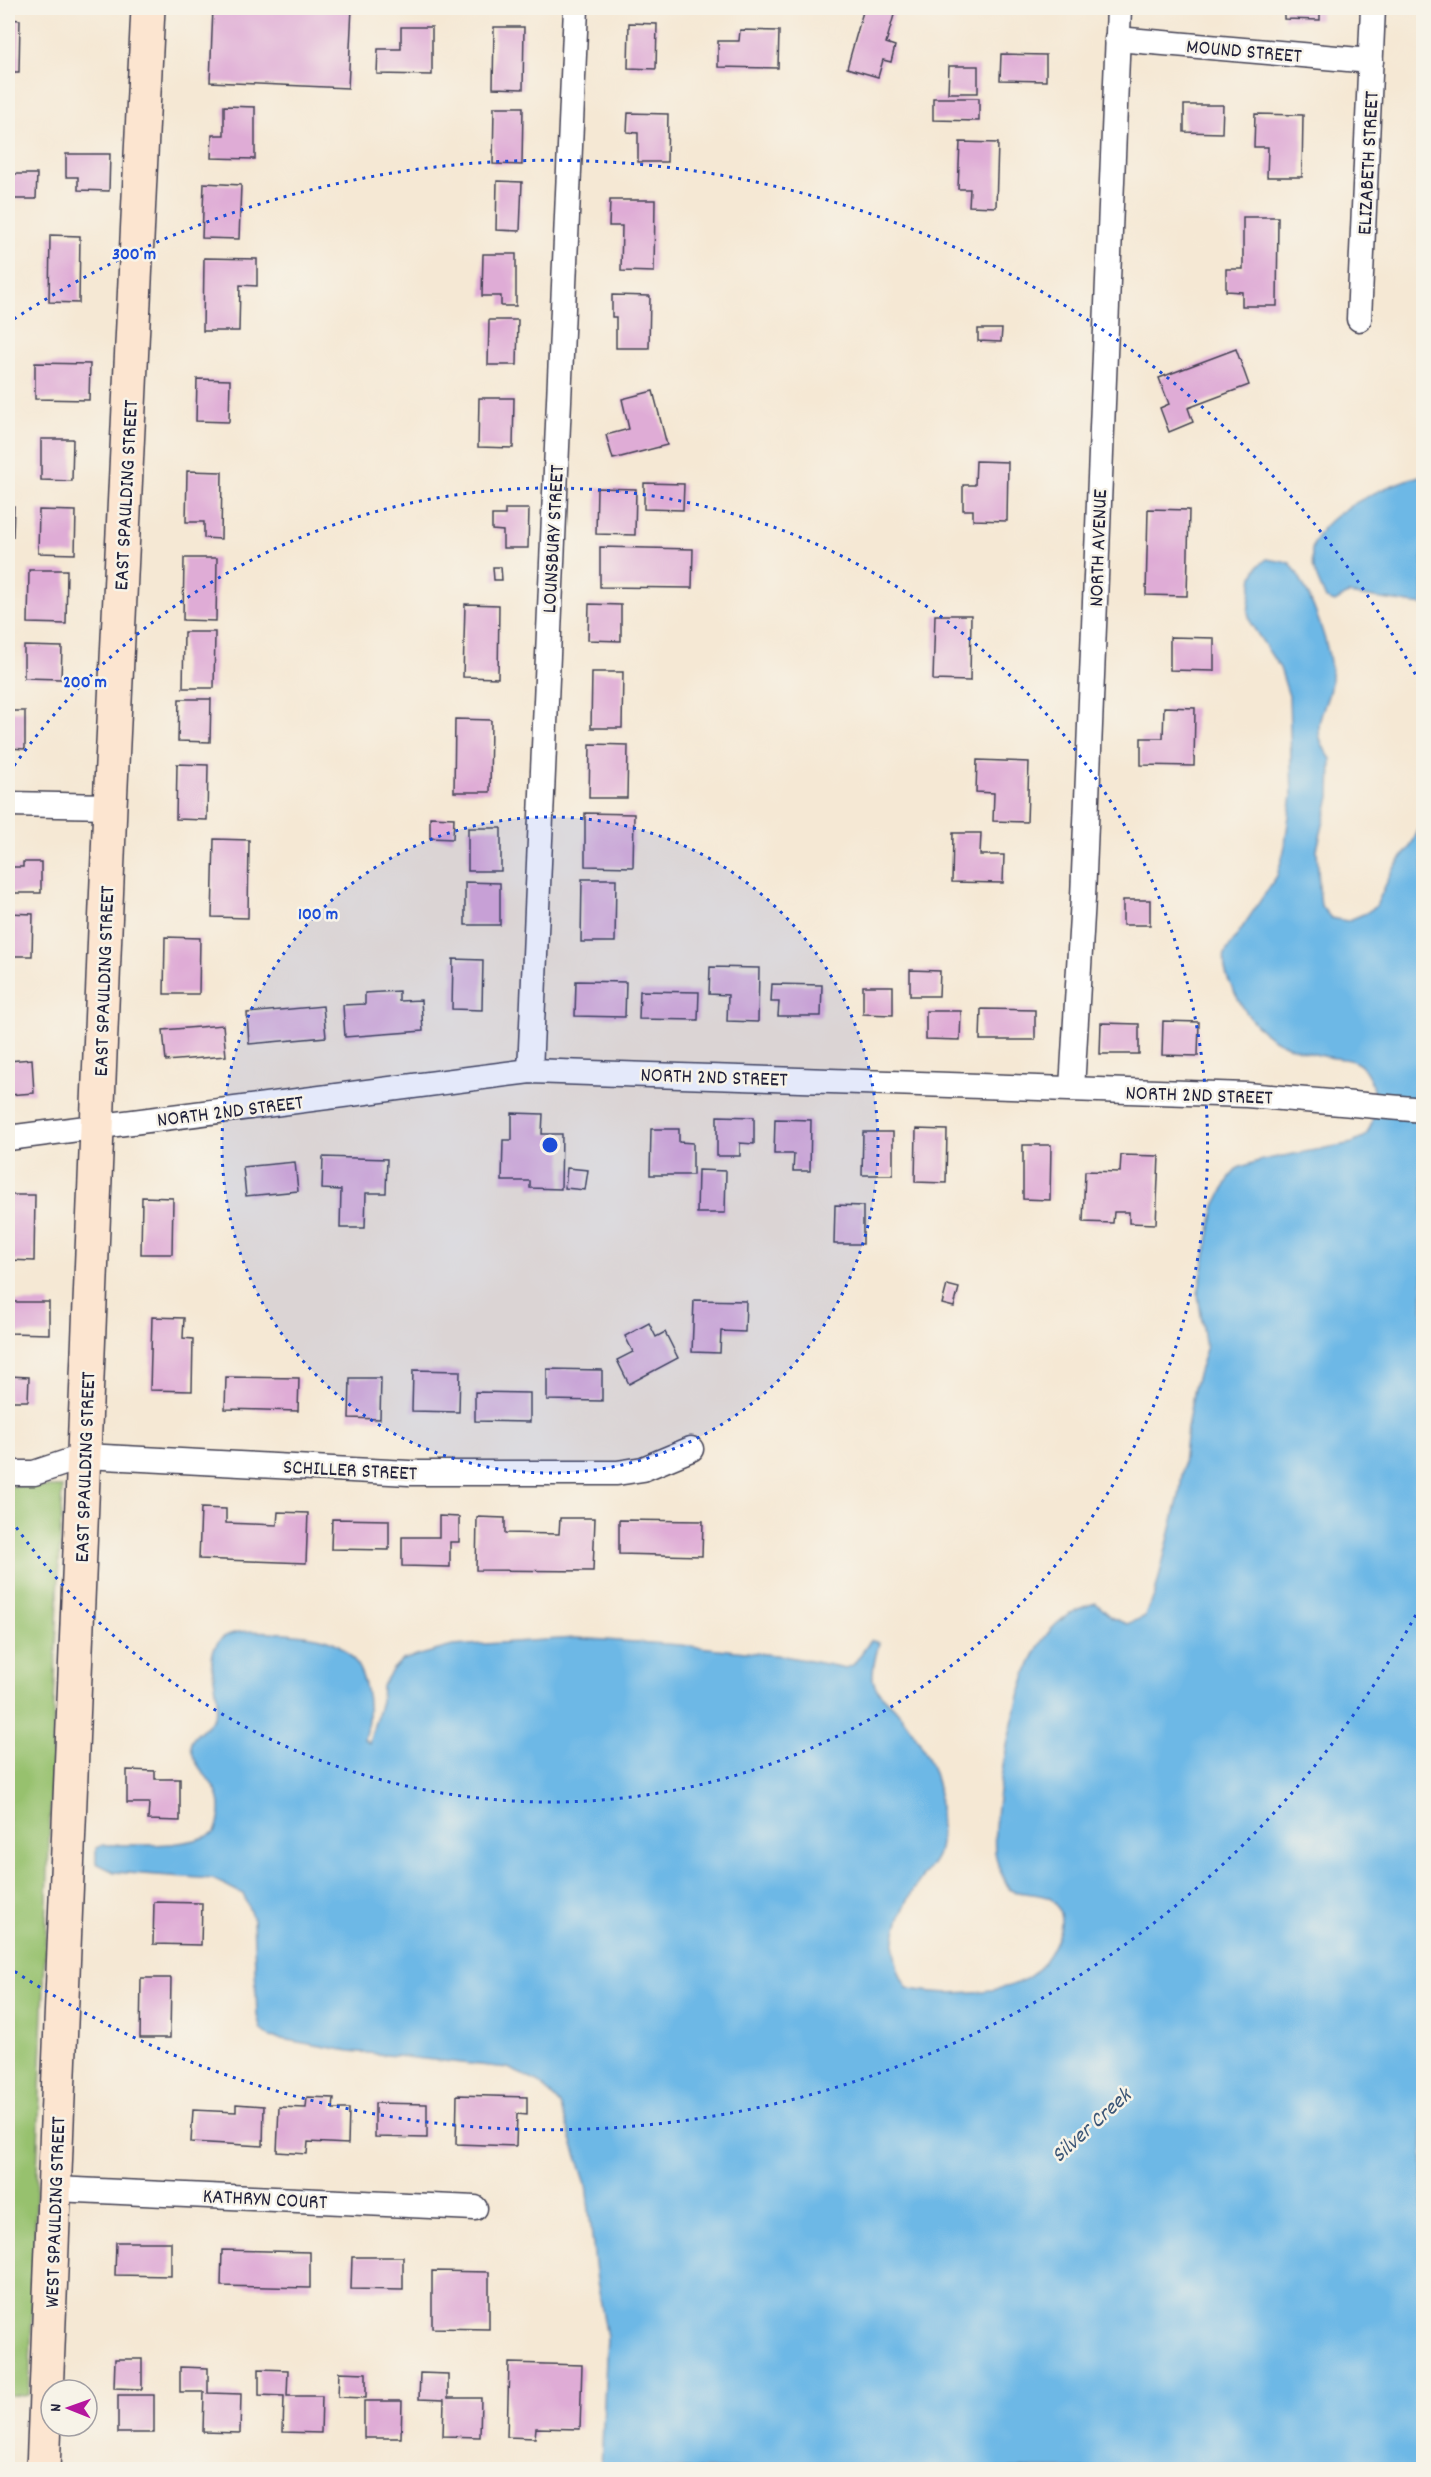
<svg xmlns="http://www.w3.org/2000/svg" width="1431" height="2477" font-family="Dekko,sans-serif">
<rect width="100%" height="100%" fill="#f7f3e8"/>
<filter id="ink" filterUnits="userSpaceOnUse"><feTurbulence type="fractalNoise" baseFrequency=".0167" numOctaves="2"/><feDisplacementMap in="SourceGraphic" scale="12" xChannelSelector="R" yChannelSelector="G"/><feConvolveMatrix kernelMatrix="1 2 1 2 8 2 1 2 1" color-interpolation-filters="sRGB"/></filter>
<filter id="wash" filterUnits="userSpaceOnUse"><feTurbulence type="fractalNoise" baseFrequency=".008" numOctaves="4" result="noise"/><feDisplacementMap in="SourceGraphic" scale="24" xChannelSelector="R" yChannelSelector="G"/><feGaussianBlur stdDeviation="1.35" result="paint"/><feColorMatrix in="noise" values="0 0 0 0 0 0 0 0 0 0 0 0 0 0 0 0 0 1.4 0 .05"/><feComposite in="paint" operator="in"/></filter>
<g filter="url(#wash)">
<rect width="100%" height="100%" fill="#f5e8d4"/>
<!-- green -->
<path fill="#97c16e" stroke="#5c7254" stroke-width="1.5" d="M8 1486 62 1487 29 2396 8 2395Z"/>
<!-- water -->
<g fill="#6db8e6" stroke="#486d90" stroke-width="1.5">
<path d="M1423 475V605L1348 594 1335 602 1326 599C1320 584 1310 567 1312 550 1319 512 1390 484 1423 475Z"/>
<path d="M1267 559 1290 563C1308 586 1329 642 1331 671 1334 708 1302 721 1331 759L1330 797 1317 849 1319 887 1321 906 1331 918 1347 921 1366 913 1376 906 1392 871 1410 847 1421 825 1423 801 1418 768 1423 754V2469H601L607 2337 597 2281 586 2184 560 2105 540 2083 508 2068 349 2051 270 2037 261 2030 257 2015 253 1919 243 1894 213 1879 114 1872 96 1863V1848L103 1845C138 1844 182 1849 215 1833 235 1781 191 1779 191 1742 197 1731 210 1727 215 1714 224 1692 200 1657 221 1639 233 1629 255 1631 270 1632 286 1633 319 1635 333 1642 367 1659 374 1707 364 1739L369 1743 381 1701 382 1686 393 1669 402 1660 453 1646 575 1638 680 1645 784 1656 846 1668 853 1665 871 1640 879 1643C876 1655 872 1667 873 1679 875 1692 887 1699 895 1708 919 1736 939 1769 940 1806 940 1822 943 1840 937 1856 932 1867 922 1876 916 1886 895 1919 885 1954 907 1988 938 1996 1011 1996 1035 1972 1047 1960 1053 1948 1059 1933 1063 1922 1061 1906 1051 1899 1040 1892 1023 1895 1010 1890 1003 1879 997 1865 995 1852 991 1809 1016 1682 1039 1646 1052 1624 1071 1609 1096 1603L1112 1618 1127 1624 1144 1617 1155 1594 1180 1492 1187 1428 1194 1388 1206 1349 1198 1294 1215 1206 1230 1177 1238 1168 1262 1160 1353 1143C1356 1141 1362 1139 1365 1136 1379 1121 1378 1072 1355 1062 1348 1058 1337 1059 1328 1057 1284 1048 1258 1038 1237 997 1229 982 1222 970 1225 953L1277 876 1284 851 1292 795 1289 696 1280 668 1251 624 1248 612 1253 576 1258 566Z"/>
</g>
<g id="blocks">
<!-- building -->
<g fill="#dfacd6">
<path d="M213 8H352L348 88 210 82Z"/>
<path d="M864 8H896L886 43 895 46 891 62 883 60 878 77 847 68Z"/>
<path d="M1284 8H1320V20L1284 19Z"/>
<path d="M8 19 20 20 19 72H8Z"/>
<path d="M629 23 657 24 656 69 628 68Z"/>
<path d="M401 27H432V75L377 74 378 49H401Z"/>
<path d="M494 27H524L523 89 493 88Z"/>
<path d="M740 30 779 31 778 68 718 67V41H739Z"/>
<path d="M1001 54 1046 55V81L1000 80Z"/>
<path d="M949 66H978V93H948Z"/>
<path d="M933 98H979V121L933 120Z"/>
<path d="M1184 105H1223L1222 133 1184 132Z"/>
<path d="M224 106 255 107V159L211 158 212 135H224Z"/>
<path d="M494 107H523L522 165 493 164Z"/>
<path d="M628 113 668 114 667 162H638V133L627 132Z"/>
<path d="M1255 114 1303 115 1302 177H1267L1268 147H1254Z"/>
<path d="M960 142 998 143 996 207 969 206 970 189H958Z"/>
<path d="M66 154H110L109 191 78 190V177H66Z"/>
<path d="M8 174H37L36 199H8Z"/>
<path d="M497 181 522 182 520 231 496 230Z"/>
<path d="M204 183 241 185 239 239 202 238Z"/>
<path d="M610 200H655L654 272 621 271 622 226H609Z"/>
<path d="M1243 217H1278L1277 306H1242V292L1226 291V269H1243Z"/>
<path d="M50 235 80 236 79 303 49 302Z"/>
<path d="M483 254H516V306H501V296H482Z"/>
<path d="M204 258 257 259V286L240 285 239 331H203Z"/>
<path d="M612 295 650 296 649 348H616V317H612Z"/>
<path d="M489 320H518L517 365H488Z"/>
<path d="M978 329H1002L1001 342 978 341Z"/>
<path d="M1236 349 1249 385 1188 408 1193 422 1169 432 1160 408 1169 404 1159 378Z"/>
<path d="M35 363 90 364 89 400 35 399Z"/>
<path d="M197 379 230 380 229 422 196 421Z"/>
<path d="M653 391 667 445 613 459 606 435 629 429 622 399Z"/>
<path d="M479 398H514L513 448 478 447Z"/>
<path d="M41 439H73L72 481 41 480Z"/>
<path d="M976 461 1008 462 1007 521 973 520V510H963V485H975Z"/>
<path d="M187 471 222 472 221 539 204 538V522H186Z"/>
<path d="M644 483 684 484 683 510 644 509Z"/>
<path d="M597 488 636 489 635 535 596 534Z"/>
<path d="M8 506H14L13 537H8Z"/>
<path d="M505 509H529L528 548H503V531L492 530V515H505Z"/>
<path d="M1148 509 1189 510 1187 596 1146 595Z"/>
<path d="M39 510 76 511 75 554 38 553Z"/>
<path d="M600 547 693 549 692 588 600 587Z"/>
<path d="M184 558H217L216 621 183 620Z"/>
<path d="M493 567H501L502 580H494Z"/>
<path d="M29 570H67L66 624 28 623Z"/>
<path d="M465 604 499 605 498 678 463 677Z"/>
<path d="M589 604 621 605V641L588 640Z"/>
<path d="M935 615H971L970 681 933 680Z"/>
<path d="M184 632H215L214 688H183Z"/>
<path d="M1170 637 1214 638V671L1170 670Z"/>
<path d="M24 646 62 647 61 679 24 678Z"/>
<path d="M592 672H623L622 728H591Z"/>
<path d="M179 699H211L210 742 178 741Z"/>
<path d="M1164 707 1195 708 1194 766 1141 765V738H1163Z"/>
<path d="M8 711H25V749L8 748Z"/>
<path d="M455 719 491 720 490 792H454Z"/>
<path d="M590 744 628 745 627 798H589Z"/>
<path d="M977 760 1029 762 1027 822 993 821 994 793 976 792Z"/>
<path d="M177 764 208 765 207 820 176 819Z"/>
<path d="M585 813 634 814 633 867 585 866Z"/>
<path d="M430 817 454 818 453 839 430 838Z"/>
<rect x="468" y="828" width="33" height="43"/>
<path d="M953 833H981L980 855H1004L1003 883 952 882Z"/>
<path d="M214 839 249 840 248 918 212 917Z"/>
<path d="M23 862H41V893H8V867H23Z"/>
<path d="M582 879H616L615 942H581Z"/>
<path d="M465 882 500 883V925H465Z"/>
<rect x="1123" y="900" width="27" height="25"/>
<path d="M8 913 33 914 32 956H8Z"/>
<path d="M165 937 200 938 199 994H164Z"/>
<path d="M453 959 483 960 482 1010 452 1009Z"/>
<path d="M8 962H11V983L8 982Z"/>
<path d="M710 967 759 968 758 1022 727 1021 728 995 709 994Z"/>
<path d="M910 970 940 971 939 996H910Z"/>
<path d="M576 981 626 982 625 1017 575 1016Z"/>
<path d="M772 984 822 985 821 1016H778L779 1002H771Z"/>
<path d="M863 986H893V1015L863 1014Z"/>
<path d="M399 991V1001L421 1000 423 1031 345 1037 343 1005 365 1004V993Z"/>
<path d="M640 991 699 992 698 1020 639 1019Z"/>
<rect x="8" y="1004" width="2" height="23"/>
<path d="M323 1006 326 1037 249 1044 247 1013Z"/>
<path d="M981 1009 1035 1010V1040H980Z"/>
<path d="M926 1011H961L960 1040 926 1039Z"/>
<path d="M1163 1021 1199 1022 1198 1056 1162 1055Z"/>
<path d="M1101 1023 1139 1024V1054H1100Z"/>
<path d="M223 1025 226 1056 166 1061 163 1030Z"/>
<path d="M32 1059 34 1093 8 1095V1061Z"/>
<path d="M512 1113 543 1114 542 1134H562L561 1189 530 1188V1181H502L503 1140H512Z"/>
<path d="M717 1116 754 1117V1144L740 1143V1156H717Z"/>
<path d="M775 1119 811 1120 810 1171H793L794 1154H774Z"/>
<path d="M651 1129H679V1142L693 1143V1175H650Z"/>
<path d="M916 1129 947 1130 946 1183 915 1182Z"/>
<path d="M863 1132H893V1175H862Z"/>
<path d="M1023 1145H1051L1050 1200 1023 1199Z"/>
<path d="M1121 1155 1159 1156 1156 1224 1129 1223V1212H1114L1113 1223 1083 1222 1085 1171 1120 1172Z"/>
<path d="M323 1157 387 1159 386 1193H366L365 1228H340L341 1190 322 1189Z"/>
<path d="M295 1162 298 1191 246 1196 243 1167Z"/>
<path d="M567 1168 588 1170 585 1190 565 1188Z"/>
<path d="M698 1170 726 1171 725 1213H697Z"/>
<path d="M8 1195H35L34 1261 8 1260Z"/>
<path d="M142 1197 173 1198 172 1254H141Z"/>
<path d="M835 1205 863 1206V1244H834Z"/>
<path d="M947 1285 959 1288 954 1307 942 1304Z"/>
<path d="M694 1300 746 1301 745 1332 721 1331 720 1353 692 1352Z"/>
<path d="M8 1302H49V1334L8 1333Z"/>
<path d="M152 1317 184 1318 183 1338 193 1339 192 1391 150 1390Z"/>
<path d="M649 1323 656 1337 665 1332 678 1358 629 1384 617 1360 633 1352 625 1336Z"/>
<path d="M547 1369 602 1370V1401L547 1400Z"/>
<path d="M413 1370 460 1371 459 1412 412 1411Z"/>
<path d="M8 1376 29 1377 28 1401H8Z"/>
<path d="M226 1377 299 1378 298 1411 225 1409Z"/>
<path d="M350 1378H381L380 1419 349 1418Z"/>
<path d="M475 1392 530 1393V1422L475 1421Z"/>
<path d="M201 1508 226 1509V1523L277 1525 278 1512 308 1513 306 1563 199 1559Z"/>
<path d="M439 1516 459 1517V1542H450V1567L402 1566V1537H439Z"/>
<path d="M477 1517 505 1518V1533L559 1534 560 1518H595L593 1571 476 1570Z"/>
<path d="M332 1519 389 1520V1550L331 1549Z"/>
<path d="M619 1520 703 1521 702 1556 619 1554Z"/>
<path d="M127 1770 155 1771V1779H180V1821L148 1820 149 1803H127Z"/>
<path d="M154 1902 202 1903 201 1945 153 1944Z"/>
<path d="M141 1978H171L170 2038H140Z"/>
<path d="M457 2095 527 2097V2115L517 2114 516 2146 456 2144Z"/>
<path d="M307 2097 334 2098 333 2109H349L348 2144 308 2142 307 2154 277 2152 279 2107 306 2108Z"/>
<path d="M375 2103 427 2104V2138L375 2137Z"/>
<path d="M236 2104 264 2106 263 2146 191 2142 193 2110 236 2112Z"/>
<path d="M116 2242H171V2276L115 2275Z"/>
<path d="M222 2250 310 2252V2288L221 2286Z"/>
<path d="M352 2257H403V2290L351 2289Z"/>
<path d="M432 2271 489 2272V2329L432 2328Z"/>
<path d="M115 2359H142V2389L114 2388Z"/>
<path d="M509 2363 582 2365 580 2429 536 2428 535 2438 507 2437Z"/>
<path d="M180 2367 208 2368V2393L241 2394 240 2433 203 2432 204 2392H180Z"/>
<path d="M259 2369 288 2370 287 2396H322L321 2433 283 2432 284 2396 259 2395Z"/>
<path d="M339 2372 366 2373V2398L338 2397Z"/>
<path d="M420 2373 448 2374V2398H481L480 2437 443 2436 444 2400 419 2399Z"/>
<rect x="118" y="2395" width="36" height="38"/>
<path d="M364 2401H402L401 2438H364Z"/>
</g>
</g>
</g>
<g filter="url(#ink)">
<use href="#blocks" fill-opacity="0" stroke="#424052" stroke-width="1.5"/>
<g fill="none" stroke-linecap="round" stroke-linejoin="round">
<defs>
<g id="street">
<path d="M1117 39 1371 61"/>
<path d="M1359 319 1373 8"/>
<path d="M8 804 110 806"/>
<path d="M530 1071 576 8"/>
<path d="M1072 1089 1083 898 1119 8"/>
<path d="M8 1138 530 1071 1247 1095 1424 1110"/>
<path d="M8 1473H34L85 1456 409 1473H617L643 1469 691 1449"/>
<path d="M55 2189 475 2208"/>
</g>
<path id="secondary" d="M43 2470 110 806 148 8"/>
</defs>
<!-- street casing -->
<use href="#street" stroke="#424052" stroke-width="27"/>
<!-- secondary casing -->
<use href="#secondary" stroke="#424052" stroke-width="36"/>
<!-- street -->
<use href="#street" stroke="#fff" stroke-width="24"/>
<!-- secondary -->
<use href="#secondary" stroke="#fce5d0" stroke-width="33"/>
</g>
</g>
<!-- distance rings -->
<circle cx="550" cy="1145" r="328" fill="#1d4ed8" fill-opacity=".12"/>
<g fill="none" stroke="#1d4ed8" stroke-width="3" stroke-dasharray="3 6">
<circle cx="550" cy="1145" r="328"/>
<path d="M9 773A657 657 0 1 1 9 1517"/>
<path d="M1420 1607A985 985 0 0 1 14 1971M14 319A985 985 0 0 1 1420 683"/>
</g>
<g text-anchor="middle" stroke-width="5" stroke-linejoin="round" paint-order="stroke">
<!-- street labels -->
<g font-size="21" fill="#22223b" stroke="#f7f3e8">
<text transform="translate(1244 50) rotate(5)" y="7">MOUND STREET</text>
<text transform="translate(1367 163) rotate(-87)" y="7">ELIZABETH STREET</text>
<text transform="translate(125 495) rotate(-87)" y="7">EAST SPAULDING STREET</text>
<text transform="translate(552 539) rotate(-87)" y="7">LOUNSBURY STREET</text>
<text transform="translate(1097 548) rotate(-88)" y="7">NORTH AVENUE</text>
<text transform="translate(103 981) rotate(-88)" y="7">EAST SPAULDING STREET</text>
<text transform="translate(714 1076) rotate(2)" y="7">NORTH 2ND STREET</text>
<text transform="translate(1199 1094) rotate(2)" y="7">NORTH 2ND STREET</text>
<text transform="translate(230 1110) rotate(-7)" y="7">NORTH 2ND STREET</text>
<text transform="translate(84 1467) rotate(-88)" y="7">EAST SPAULDING STREET</text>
<text transform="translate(350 1469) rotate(3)" y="7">SCHILLER STREET</text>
<text transform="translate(265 2198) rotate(3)" y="7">KATHRYN COURT</text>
<text transform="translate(54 2212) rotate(-88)" y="7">WEST SPAULDING STREET</text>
</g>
<!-- water labels -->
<g font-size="22" font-style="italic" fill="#3c5677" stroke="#f7f3e8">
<text transform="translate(1090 2124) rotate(-42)" y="8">Silver Creek</text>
</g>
</g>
<circle cx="550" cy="1145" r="9" fill="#1d4ed8" stroke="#f7f3e8" stroke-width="3"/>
<g font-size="18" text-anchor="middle" font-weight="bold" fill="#1d4ed8" stroke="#f7f3e8" stroke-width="5" stroke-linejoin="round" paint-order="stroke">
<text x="134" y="259">300 m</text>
<text x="85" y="687">200 m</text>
<text x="318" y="919">100 m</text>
</g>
<!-- margin -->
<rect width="1431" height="2477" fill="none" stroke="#f7f3e8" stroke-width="30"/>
<!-- north arrow -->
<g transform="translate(69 2408) rotate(271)"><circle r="28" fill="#f7f3e8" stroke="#a29fa3" stroke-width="1.5"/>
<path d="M0-4.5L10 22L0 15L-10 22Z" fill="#b5179e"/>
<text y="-9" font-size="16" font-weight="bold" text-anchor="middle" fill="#22223b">N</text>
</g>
</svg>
